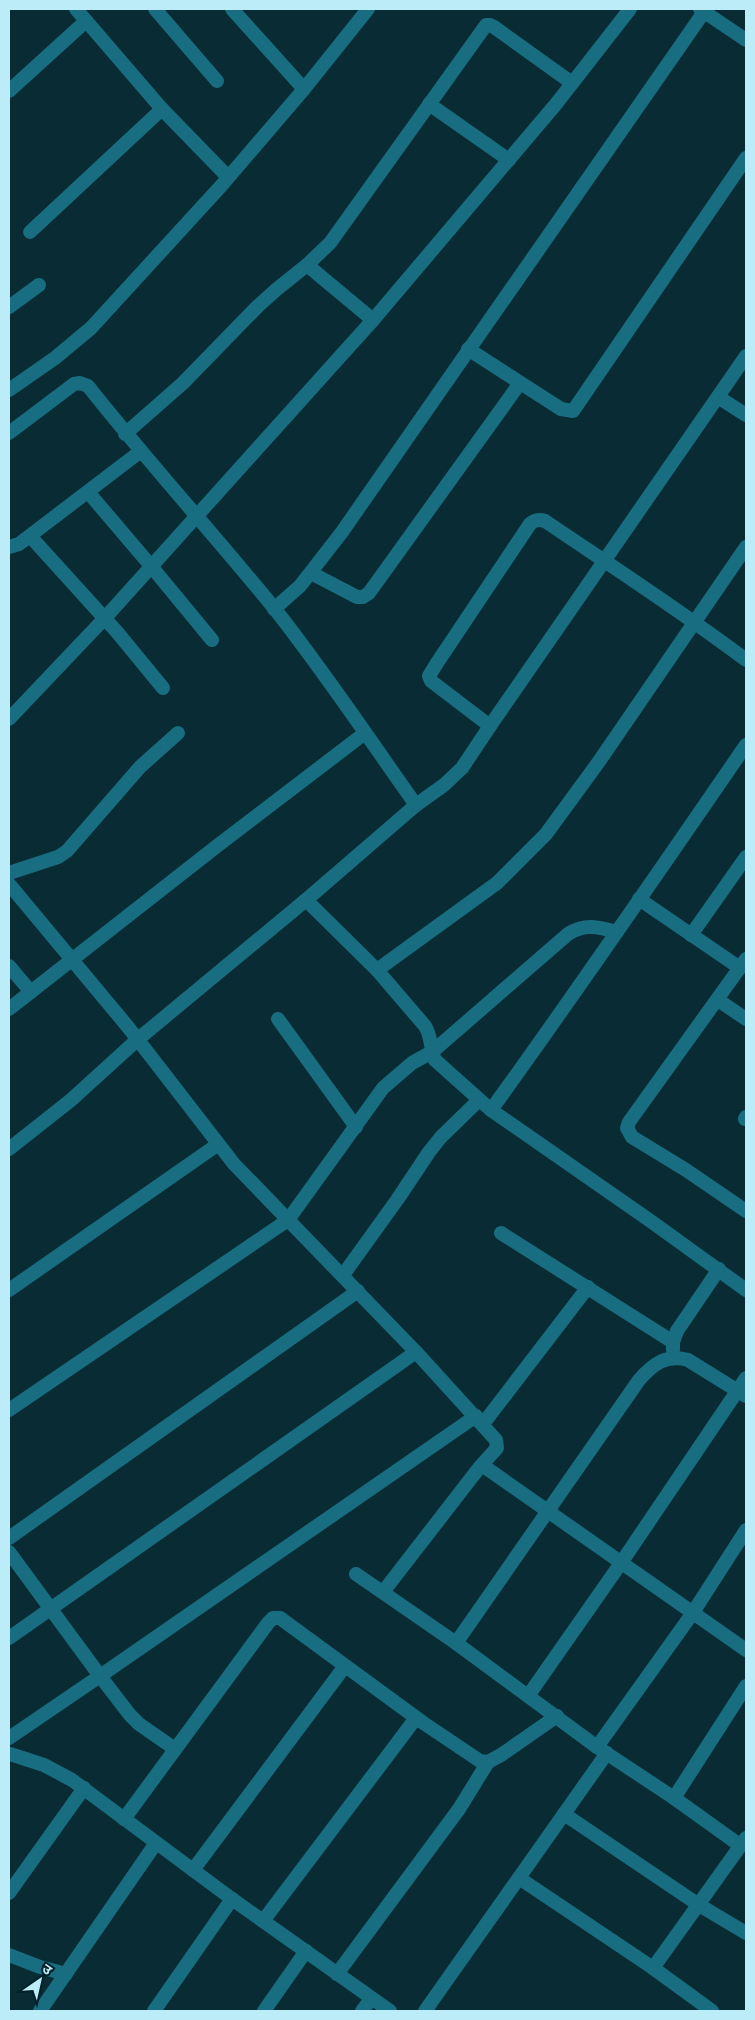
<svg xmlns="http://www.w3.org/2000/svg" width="755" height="2020" font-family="'DejaVu Sans','Noto Sans Devanagari',sans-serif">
<rect width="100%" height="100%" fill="#092b33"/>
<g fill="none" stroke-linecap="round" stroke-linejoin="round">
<!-- minor -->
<g stroke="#186d80" stroke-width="14">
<path d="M76 9 162 109 228 177"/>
<path d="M155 9 217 81"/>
<path d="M232 9 304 89"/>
<path d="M700 9 746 40"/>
<path d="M9 91 86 21"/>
<path d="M429 104 509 160"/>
<path d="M30 232 162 109"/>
<path d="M307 265 373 320"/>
<path d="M9 307 39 285"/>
<path d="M468 349 561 409 573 411 746 158"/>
<path d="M746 356 490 726 431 681 429 676 437 663 530 524C535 520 539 519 545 521 613 567 681 611 746 660"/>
<path d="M9 390 55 358 91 328 221 186 304 89 368 9"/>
<path d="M718 397 746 415"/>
<path d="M9 433 74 384 80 383 88 386C148 462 213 533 274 608 324 671 369 739 416 805"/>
<path d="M125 434 183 383 258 306 277 289 307 265 330 243 486 25H490L494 27 572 83"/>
<path d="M88 492 151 566 212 640"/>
<path d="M30 536 117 632 163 688"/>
<path d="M9 547 19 544 141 451"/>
<path d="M311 573 357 597H363L369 593 520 383"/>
<path d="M274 609 300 586 342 532 706 9"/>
<path d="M9 719 104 619 373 320 556 104 630 9"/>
<path d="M9 873 58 857 67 851 140 767 178 733"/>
<path d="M9 884 128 1027 234 1164 416 1352 496 1440 497 1448 479 1468 383 1592"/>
<path d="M639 899 740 968"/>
<path d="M306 900 377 970 425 1026C432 1037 430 1049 435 1060L491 1110 652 1222 746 1290"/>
<path d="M691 935 746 857"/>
<path d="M746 959 629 1122 627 1128 632 1137 686 1170 746 1211"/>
<path d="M9 966 31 992"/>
<path d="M377 970 497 883 546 834 600 760 746 547"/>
<path d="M718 1000 746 1019"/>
<path d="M9 1009 217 846 365 733"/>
<path d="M278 1019 356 1127"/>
<path d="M491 1110C578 990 662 867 746 745"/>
<path d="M745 1119 746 1117"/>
<path d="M9 1149 71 1100 137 1040 306 900 416 805 444 785 462 768 490 726"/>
<path d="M501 1233 673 1342"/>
<path d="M343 1275 397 1200 429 1152 441 1137 479 1100"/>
<path d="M9 1290 217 1145"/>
<path d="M673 1350V1342L677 1331 719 1269"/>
<path d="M9 1410 288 1220 383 1088 412 1063 432 1052 568 934C585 923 599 927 617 932"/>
<path d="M483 1424 588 1287"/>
<path d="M482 1465 746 1650"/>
<path d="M9 1538 358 1291"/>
<path d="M9 1552 100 1676 476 1416"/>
<path d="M356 1574 456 1643 597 1747 674 1798 741 1846"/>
<path d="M9 1638 416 1352"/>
<path d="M456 1643 639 1380C653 1364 666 1354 688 1360L746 1396"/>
<path d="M528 1696 621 1563 746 1378"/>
<path d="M9 1738 100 1676 130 1715 139 1724 175 1749"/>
<path d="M597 1747 692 1614 746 1530"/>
<path d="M10 1754 44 1765 72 1780 232 1899 390 2011"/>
<path d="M674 1798 746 1686"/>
<path d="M564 1814 699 1905 746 1933"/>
<path d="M124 1819 268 1623 273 1618H280L422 1722 480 1761 488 1762 501 1755 557 1716"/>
<path d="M193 1870 345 1666"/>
<path d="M519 1878 653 1968 712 2011"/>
<path d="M9 1893 84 1788"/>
<path d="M263 1921 416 1718"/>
<path d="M9 1955 40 1967 66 1974"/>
<path d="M653 1968 746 1838"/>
<path d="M337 1974 459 1809 488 1762"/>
<path d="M40 2011 156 1843"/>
<path d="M154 2011 232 1899"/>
<path d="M264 2011 306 1951"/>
<path d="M362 2011 371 1999"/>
<path d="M425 2011 607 1753"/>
</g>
</g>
<!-- border -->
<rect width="755" height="2020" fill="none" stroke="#bdecf9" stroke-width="20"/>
<!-- north arrow -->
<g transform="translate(40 1980) rotate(34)" stroke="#002129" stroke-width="4" paint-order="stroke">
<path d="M0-4L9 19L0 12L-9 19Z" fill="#bdecf9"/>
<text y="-8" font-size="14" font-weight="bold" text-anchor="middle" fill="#bdecf9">उ</text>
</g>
</svg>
